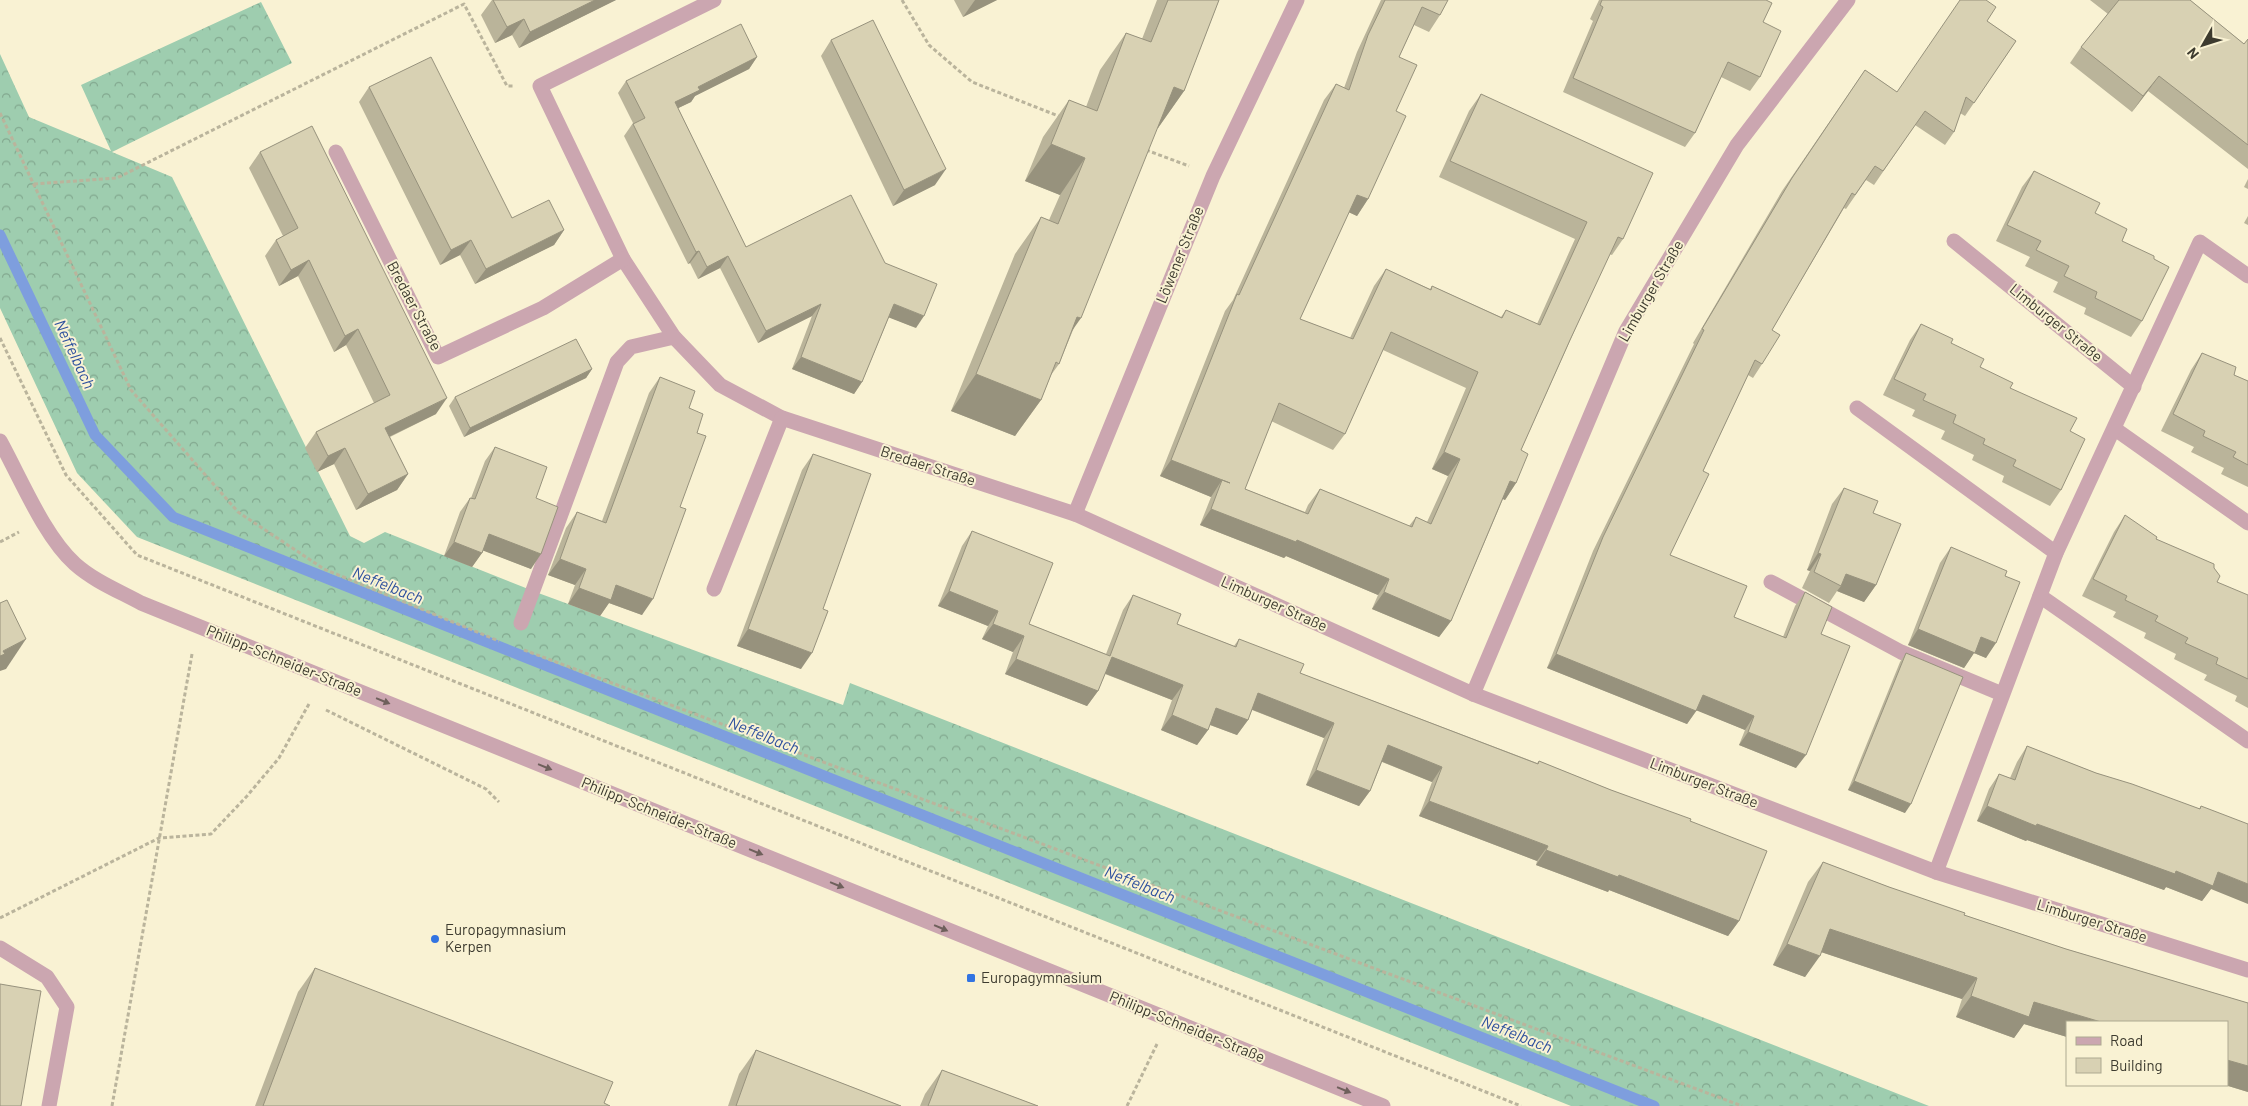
<svg xmlns="http://www.w3.org/2000/svg" width="2248" height="1106" font-family="Barlow,sans-serif">
<defs>
<pattern id="forest-crowns" width="20" height="18" patternUnits="userSpaceOnUse" patternTransform="scale(1.25)"><rect width="20" height="18" fill="#9ecdaf"/><path d="M2 6a3 3 0 1 1 6 0M12 15a3 3 0 1 1 6 0" fill="none" stroke="#82a88f"/></pattern>
</defs>
<rect width="100%" height="100%" fill="#f9f2d3"/>
<!-- forest -->
<path fill="url(#forest-crowns)" d="M261 2 292 63 112 152 172 177 350 536 364 543 385 532 541 594 843 705 850 683 1929 1106H1571L137 537 77 473 0 308V54L29 117 111 151 81 85Z"/>
<g fill="none" stroke-linecap="round" stroke-linejoin="round">
<!-- stream -->
<path stroke="#7e9ede" stroke-width="11" d="M0 235 95 435 173 517 1654 1106"/>
<!-- path -->
<g stroke="#bab49c" stroke-width="3" stroke-dasharray="4 2.5" stroke-linecap="butt">
<path d="M902 0 929 45 972 82 1061 117"/>
<path d="M0 113 131 390 238 512 324 569 499 641"/>
<path d="M1146 150 1189 166"/>
<path d="M34 184 117 178 464 4 507 86H514"/>
<path d="M0 338 66 475 137 555 1521 1106"/>
<path d="M0 542 19 532"/>
<path d="M524 650 1742 1106"/>
<path d="M326 710 486 789 499 802"/>
<path d="M0 918 159 838 211 834 247 796 279 758 310 702"/>
<path d="M112 1106 192 654"/>
<path d="M1127 1106 1157 1044"/>
</g>
<!-- minor -->
<g stroke="#cba6b0" stroke-width="15">
<path d="M714 0 540 86 623 259 674 337 720 385 782 418 1075 514 1473 694 1936 872 2248 970"/>
<path d="M336 152 438 357 543 308 623 259"/>
<path d="M1954 241 2134 387"/>
<path d="M1857 408 2056 553"/>
<path d="M2115 429 2248 523"/>
<path d="M0 441C21 479 44 536 75 564 94 581 119 591 141 603L1383 1106"/>
<path d="M1075 514 1213 176 1297 0"/>
<path d="M1771 582 1901 652 2002 694"/>
<path d="M714 589 782 418"/>
<path d="M2040 596 2248 741"/>
<path d="M521 623 617 362 631 347 674 337"/>
<path d="M1473 694 1626 331 1737 145 1848 0"/>
<path d="M1936 872 2056 553 2200 242 2248 276"/>
<path d="M0 948 47 977 67 1007 49 1106"/>
</g>
</g>
<!-- wall -->
<g fill="#bab49a" fill-rule="evenodd">
<path d="M492 0H616L519 48 512 35 495 43 481 15Z"/>
<path d="M954 0H997L963 17Z"/>
<path d="M1157 0H1219L1184 91 1158 128 1157 127 1059 364 1051 375 1041 400 1015 436 951 411 1015 254 1041 217 1049 220 1060 195 1025 181 1043 137 1069 100 1086 107 1100 70 1126 33 1142 39Z"/>
<path d="M1381 0H1448L1440 15 1429 32 1414 25 1399 57 1396 111 1368 199 1357 216 1349 212 1300 319 1350 338 1374 286 1386 269 1430 289 1432 286 1501 317 1506 310 1537 324 1575 239 1439 177 1469 111 1481 94 1623 239 1612 255 1609 254 1521 450 1516 483 1505 500 1503 499 1451 621 1439 637 1372 609 1378 595 1286 556 1284 558 1200 525 1211 497 1160 476 1225 311 1233 300 1324 100 1336 84 1344 88 1357 52ZM1383 350 1466 388 1432 469 1448 476 1427 522 1416 517 1409 526 1320 489 1308 505 1305 512 1245 489 1271 421 1333 450 1345 434Z"/>
<path d="M1599 0H1766L1763 22 1760 77 1750 91 1721 77 1695 133 1685 147 1563 92 1593 21 1590 19Z"/>
<path d="M2090 0H2190L2244 44 2248 39V169L2148 91 2132 112 2070 63 2081 47 2108 14Z"/>
<path d="M1987 21 2016 41 1965 116 1960 113 1954 132 1945 145 1915 125 1874 185 1866 180 1846 209 1844 208 1772 330 1762 364 1753 378 1748 375 1703 471 1670 555 1734 617 1783 637 1795 606 1805 592 1821 634 1796 768 1739 745 1745 730 1697 710 1687 724 1547 668 1593 551 1694 344 1693 343 1782 191 1865 70 1897 92Z"/>
<path d="M831 40 935 185 893 206 821 56Z"/>
<path d="M757 57 749 69 695 96 691 102 678 108 746 247 916 328 889 317 862 382 854 394 792 369 812 316 758 343 720 268 698 279 690 263 688 264 624 136 633 123 618 93 626 81Z"/>
<path d="M369 87 512 218 564 230 554 245 475 284 460 255 440 265 359 102Z"/>
<path d="M260 152 436 414 390 437 408 474 397 490 356 510 334 464 317 472 305 448 316 432 374 403 346 345 334 352 298 276 279 286 265 256 276 240 283 236 249 168Z"/>
<path d="M2034 171 2095 213 2122 241 2142 321 2131 337 2084 314 2086 308 2053 292 2058 282 2025 266 2030 257 1996 241 2022 187Z"/>
<path d="M2248 179V189L2244 187Z"/>
<path d="M2248 216V225L2244 223Z"/>
<path d="M1921 324 1951 343 1980 367 2070 431 2061 490 2050 506 2002 482 2004 476 1972 460 1974 455 1941 439 1945 431 1912 416 1915 410 1883 395 1910 340Z"/>
<path d="M2202 353 2234 375 2248 381V487L2221 474 2224 468 2191 452 2194 447 2161 431 2191 370Z"/>
<path d="M592 369 586 378 464 437 449 406 455 397Z"/>
<path d="M660 377 689 408 697 433 642 615 609 603 600 616 568 604 575 585 548 575 566 528 577 512 602 521 649 393Z"/>
<path d="M495 447 536 498 531 569 483 550 482 553 472 567 444 556 460 512 470 498H471L485 461Z"/>
<path d="M813 454 801 669 737 646 802 470Z"/>
<path d="M1844 488 1873 513 1876 585 1864 602 1837 591 1829 603 1802 588 1810 571 1807 570 1832 504Z"/>
<path d="M2125 515 2156 539 2214 568 2217 582 2248 603V708L2235 701 2237 696 2204 680 2207 675 2174 659 2176 654 2144 638 2146 633 2113 617 2116 612 2082 596 2114 532Z"/>
<path d="M972 531 1029 624 1106 654 1123 610 1133 595 1177 624 1234 646 1239 639 1300 673 1537 763 1539 761 1611 790 1690 821 1739 921 1728 936 1609 890 1608 892 1536 865 1537 861 1419 816 1432 782 1382 762 1370 791 1359 806 1306 785 1324 738 1252 710 1248 720 1237 735 1210 725 1208 730 1197 745 1161 730 1172 700 1105 674 1098 691 1087 706 1005 674 1013 652 982 639 988 626 938 606 962 546Z"/>
<path d="M1951 547 2005 576 1986 658 1974 653 1964 668 1908 645 1940 563Z"/>
<path d="M1906 653 1905 813 1848 790 1900 662Z"/>
<path d="M2027 746 2096 773 2199 809 2201 806 2211 889 2202 901 2166 887 2164 890 2027 840 2026 841 1977 821 1989 789 1999 774 2010 778 2017 762Z"/>
<path d="M1823 862 1889 887 1964 915 2066 949 2248 1003V1092L2225 1085H2227L2067 1022V1037L2024 1024 2014 1038 1956 1017 1962 999 1821 952 1805 977 1773 965 1808 882Z"/>
<path d="M315 968 604 1103 610 1106H255L298 992Z"/>
<path d="M756 1050 901 1106H728L739 1074Z"/>
<path d="M942 1070 1038 1106H920L925 1094Z"/>
</g>
<!-- shaded-wall -->
<g fill="#97927d">
<path d="M595 0H616L519 48 530 32Z"/>
<path d="M975 0H997L963 17Z"/>
<path d="M524 19 512 35 495 43 507 27Z"/>
<path d="M757 57 749 69 695 96 691 102 666 114 675 102 698 87Z"/>
<path d="M2159 76 2148 91 2132 112 2143 96Z"/>
<path d="M1174 87 1184 91 1158 128 1148 123Z"/>
<path d="M1051 144 1085 158 1060 195 1025 181Z"/>
<path d="M946 169 935 185 893 206 904 190Z"/>
<path d="M1357 195 1368 199 1357 216 1346 211Z"/>
<path d="M564 230 554 245 475 284 486 269Z"/>
<path d="M471 240 460 255 440 265 451 250Z"/>
<path d="M699 251 690 263 688 264 696 252Z"/>
<path d="M728 256 720 268 698 279 707 267Z"/>
<path d="M309 260 298 276 279 286 291 270Z"/>
<path d="M821 304 812 316 758 343 766 331Z"/>
<path d="M894 304 924 316 916 328 885 316Z"/>
<path d="M1077 317 1081 318 1055 355Z"/>
<path d="M358 329 346 345 334 352 345 336Z"/>
<path d="M801 357 862 382 854 394 792 369Z"/>
<path d="M592 369 586 378 464 437 470 428Z"/>
<path d="M976 374 1041 400 1015 436 951 411Z"/>
<path d="M447 398 436 414 374 444 385 428Z"/>
<path d="M345 448 334 464 317 472 328 456Z"/>
<path d="M1444 452 1460 459 1448 476 1432 469Z"/>
<path d="M1171 460 1230 483 1222 480 1211 497 1160 476Z"/>
<path d="M408 474 397 490 356 510 368 494Z"/>
<path d="M1510 481 1516 483 1505 500 1499 497Z"/>
<path d="M1211 509 1297 540 1389 579 1378 595 1286 556 1284 558 1200 525Z"/>
<path d="M489 534 541 554 531 569 479 549Z"/>
<path d="M454 542 482 553 472 567 444 556Z"/>
<path d="M1818 553 1821 554 1810 571 1807 570Z"/>
<path d="M560 559 586 569 575 585 548 575Z"/>
<path d="M1846 574 1876 585 1864 602 1837 591 1841 586Z"/>
<path d="M616 585 653 599 642 615 609 603 600 616 568 604 579 588Z"/>
<path d="M949 591 998 611 988 626 938 606Z"/>
<path d="M1384 592 1451 621 1439 637 1372 609Z"/>
<path d="M993 624 1024 636 1013 652 982 639Z"/>
<path d="M748 629 812 653 801 669 737 646Z"/>
<path d="M1918 629 1981 637 1996 643 1986 658 1974 653 1964 668 1908 645Z"/>
<path d="M26 639 6 669 0 671V655L3 651Z"/>
<path d="M1556 654 1696 711 1687 724 1547 668Z"/>
<path d="M1112 657 1183 685 1172 700 1101 672Z"/>
<path d="M1016 659 1098 691 1087 706 1005 674Z"/>
<path d="M1258 693 1334 723 1324 738 1248 708Z"/>
<path d="M1703 695 1754 716 1745 730 1693 709Z"/>
<path d="M1216 708 1248 720 1237 735 1205 723Z"/>
<path d="M1172 715 1208 730 1197 745 1161 730Z"/>
<path d="M1748 732 1806 755 1796 768 1739 745Z"/>
<path d="M1388 745 1442 767 1432 782 1378 760Z"/>
<path d="M1316 770 1370 791 1359 806 1306 785Z"/>
<path d="M1854 781 1911 804 1905 813 1848 790Z"/>
<path d="M1429 801 1548 846 1537 861 1419 816Z"/>
<path d="M1987 806 2037 824 2176 871 2218 872 2248 884V904L2211 889 2202 901 2166 887 2164 890 2027 840 2026 841 1977 821Z"/>
<path d="M1546 850 1619 875 1739 921 1728 936 1609 890 1608 892 1536 865Z"/>
<path d="M1830 929 1977 978 1962 999 1815 950Z"/>
<path d="M1787 944 1820 956 1805 977 1773 965Z"/>
<path d="M1971 996 2034 1002 2101 1022H2067V1037L2024 1024 2014 1038 1956 1017Z"/>
<path d="M2227 1060 2248 1066V1092L2225 1085H2227Z"/>
</g>
<!-- building -->
<g fill="#d8d1b3" stroke="#97927d" fill-rule="evenodd">
<path d="M493 0H595L530 32 524 19 507 27Z"/>
<path d="M1168 0H1219L1184 91 1174 87 1081 318 1077 317 1059 364 1056 362 1041 400 976 374 1041 217 1058 224 1085 158 1051 144 1069 100 1097 111 1126 33 1151 42Z"/>
<path d="M1385 0H1448L1440 15 1422 7 1399 57 1417 65 1396 111 1406 116 1368 199 1357 195 1300 319 1353 339 1386 269 1431 290 1432 286 1502 318 1506 310 1540 325 1587 222 1450 161 1481 94 1653 173 1623 239 1618 237 1570 340 1521 450 1528 454 1516 483 1510 481 1451 621 1384 592 1389 579 1297 540 1296 542 1211 509 1222 480 1230 483 1171 460 1237 294 1239 295 1336 84 1349 90 1368 35ZM1391 332 1478 372 1444 452 1460 459 1431 524 1416 517 1412 527 1320 489 1308 514 1245 489 1279 403 1345 434Z"/>
<path d="M1602 0H1766L1772 3 1763 22 1781 31 1760 77 1728 62 1695 133 1573 78 1603 7 1600 5Z"/>
<path d="M1960 0H1986L1996 7 1987 21 2016 41 1974 103 1966 97 1954 132 1925 111 1883 171 1875 166 1855 195 1852 193 1772 330 1780 335 1762 364 1755 360 1703 471 1709 474 1670 555 1747 586 1734 617 1786 638 1805 592 1832 607 1821 634 1850 646 1806 755 1748 732 1754 716 1703 695 1696 711 1556 654 1603 537 1704 330 1702 329 1792 178 1865 70 1897 92Z"/>
<path d="M2119 0H2190L2244 44 2248 39V145L2159 76 2143 96 2081 47Z"/>
<path d="M873 20 946 169 904 190 831 40Z"/>
<path d="M741 24 757 57 698 87 700 90 675 102 746 247 851 195 885 263 937 284 924 316 894 304 862 382 801 357 821 304 766 331 728 256 707 267 699 251 696 252 633 124 645 118 626 81Z"/>
<path d="M431 57 512 218 549 200 564 230 486 269 471 240 451 250 369 87Z"/>
<path d="M312 126 447 398 385 428 408 474 368 494 345 448 328 456 316 432 390 395 358 329 345 336 309 260 291 270 276 240 298 228 260 152Z"/>
<path d="M2034 171 2100 203 2095 213 2127 229 2122 241 2154 256V259L2169 267 2142 321 2095 298 2097 292 2064 276 2069 266 2036 250 2041 241 2007 225Z"/>
<path d="M1921 324 1953 339 1951 343 1984 359 1980 367 2013 383 2010 388 2077 418 2070 431 2085 439 2061 490 2013 466 2016 460 1983 444 1985 439 1953 423 1956 415 1923 400 1926 394 1894 379Z"/>
<path d="M576 339 592 369 470 428 455 397Z"/>
<path d="M2202 353 2236 367 2234 375 2248 381V465L2233 457 2236 452 2203 436 2205 431 2173 414Z"/>
<path d="M660 377 695 391 689 408 703 414 697 433 706 436 680 507 686 509 653 599 616 585 611 600 579 588 586 569 560 559 577 512 606 523Z"/>
<path d="M495 447 547 467 536 498 558 507 541 554 489 534 482 553 454 542 470 498 475 499Z"/>
<path d="M813 454 871 474 823 609 828 611 812 653 748 629Z"/>
<path d="M1844 488 1878 501 1873 513 1901 524 1876 585 1846 574 1841 586 1814 572 1821 554 1818 553Z"/>
<path d="M2125 515 2157 537 2156 539 2214 564V568L2220 576 2217 582 2248 595V679L2216 664 2218 658 2185 643 2188 638 2155 621 2158 616 2125 600 2127 596 2093 579Z"/>
<path d="M972 531 1053 563 1029 624 1110 656 1133 595 1181 614 1177 624 1236 647 1239 639 1304 664 1300 673 1538 764 1539 761 1611 790 1691 819 1690 821 1767 851 1739 921 1619 875 1618 877 1546 850 1548 846 1429 801 1442 767 1388 745 1370 791 1316 770 1334 723 1258 693 1248 720 1216 708 1208 730 1172 715 1183 685 1112 657 1098 691 1016 659 1024 636 993 624 998 611 949 591Z"/>
<path d="M1951 547 2007 571 2005 576 2020 582 1996 643 1981 637 1975 653 1918 629Z"/>
<path d="M7 600 26 639 3 651 5 654 0 656V603Z"/>
<path d="M1906 653 1963 677 1911 804 1854 781Z"/>
<path d="M2027 746 2096 773 2132 784 2200 809 2201 806 2248 824V884L2218 872 2213 886 2176 871 2175 874 2037 824 2036 826 1987 806 1999 774 2015 780Z"/>
<path d="M1823 862 1889 887 1965 913 1964 915 2066 949 2248 1003V1066L2227 1060V1022H2101L2034 1002 2029 1017 1971 996 1977 978 1830 929 1820 956 1787 944Z"/>
<path d="M315 968 613 1082 604 1103 610 1106H263Z"/>
<path d="M0 984 41 991 21 1106H0Z"/>
<path d="M756 1050 901 1106H736Z"/>
<path d="M942 1070 1038 1106H928Z"/>
</g>
<!-- one-way arrows -->
<defs><path id="oneway-solid" d="M-6-.8H1V-3.2L6.5 0L1 3.2V.8H-6Z" transform="scale(1.25)"/></defs>
<g fill="#6f605c">
<use href="#oneway-solid" transform="translate(383 701) rotate(22)"/>
<use href="#oneway-solid" transform="translate(545 767) rotate(22)"/>
<use href="#oneway-solid" transform="translate(756 852) rotate(22)"/>
<use href="#oneway-solid" transform="translate(837 885) rotate(22)"/>
<use href="#oneway-solid" transform="translate(941 928) rotate(23)"/>
<use href="#oneway-solid" transform="translate(1344 1090) rotate(22)"/>
</g>
<!-- markers -->
<g fill="#3274e2" stroke="#f9f2d3" stroke-width="2">
<circle cx="435" cy="939" r="5"/>
<rect x="966" y="973" width="10" height="10" rx="2.5"/>
</g>
<g text-anchor="middle" stroke-width="4" stroke-linejoin="round" paint-order="stroke">
<!-- street labels -->
<g font-size="15" fill="#3d3b2f" stroke="#f9f2d3">
<text transform="translate(1180 255) rotate(-68)" y="5">Löwener Straße</text>
<text transform="translate(1651 291) rotate(-60)" y="5">Limburger Straße</text>
<text transform="translate(414 306) rotate(62)" y="5">Bredaer Straße</text>
<text transform="translate(2056 323) rotate(39)" y="5">Limburger Straße</text>
<text transform="translate(928 466) rotate(18)" y="5">Bredaer Straße</text>
<text transform="translate(1274 604) rotate(24)" y="5">Limburger Straße</text>
<text transform="translate(284 661) rotate(22)" y="5">Philipp-Schneider-Straße</text>
<text transform="translate(1704 783) rotate(21)" y="5">Limburger Straße</text>
<text transform="translate(659 813) rotate(22)" y="5">Philipp-Schneider-Straße</text>
<text transform="translate(2092 921) rotate(17)" y="5">Limburger Straße</text>
<text transform="translate(1187 1027) rotate(22)" y="5">Philipp-Schneider-Straße</text>
</g>
<!-- poi labels -->
<g font-size="15" fill="#3d3b2f" stroke="#f9f2d3" text-anchor="start">
<text x="445" y="935">Europagymnasium<tspan x="445" dy="17">Kerpen</tspan></text>
<text x="981" y="983">Europagymnasium</text>
</g>
<!-- water labels -->
<g font-size="16" font-style="italic" fill="#2e519e" stroke="#f9f2d3">
<text transform="translate(75 354) rotate(65)" y="6">Neffelbach</text>
<text transform="translate(388 585) rotate(22)" y="6">Neffelbach</text>
<text transform="translate(764 735) rotate(22)" y="6">Neffelbach</text>
<text transform="translate(1140 884) rotate(22)" y="6">Neffelbach</text>
<text transform="translate(1517 1034) rotate(22)" y="6">Neffelbach</text>
</g>
</g>
<!-- legend -->
<rect x="2066" y="1021" width="162" height="65" fill="#f9f2d3" stroke="#aea991"/>
<rect x="2076" y="1037" width="25" height="8" fill="#cba6b0" stroke="#aea991"/>
<text x="2110" y="1046" font-size="15" fill="#3d3b2f">Road</text>
<rect x="2076" y="1058" width="25" height="15" fill="#d8d1b3" stroke="#aea991"/>
<text x="2110" y="1071" font-size="15" fill="#3d3b2f">Building</text>
<!-- north arrow -->
<g transform="translate(2203 45) rotate(231)" stroke="#f9f2d3" stroke-width="4" paint-order="stroke">
<path d="M0-4L9 19L0 12L-9 19Z" fill="#3d3b2f"/>
<text y="-8" font-size="14" font-weight="bold" text-anchor="middle" fill="#3d3b2f">N</text>
</g>
</svg>
